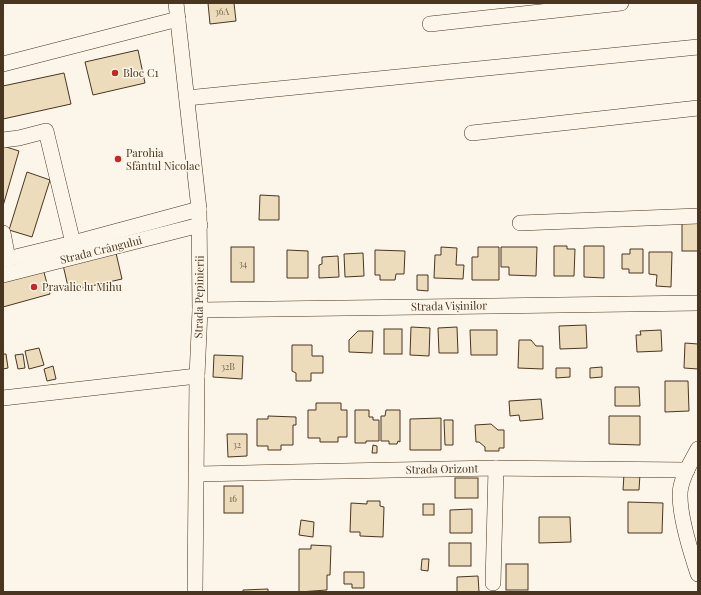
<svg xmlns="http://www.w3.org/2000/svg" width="701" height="595" font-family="'Playfair Display',serif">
<rect width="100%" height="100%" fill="#fbf6e9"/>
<!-- building -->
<g fill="#ecdcbc" stroke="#4a3520">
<path d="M208 3H234L236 21 210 24Z"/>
<path d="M138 50 145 83 93 95 85 62Z"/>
<path d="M64 73 71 104 3 119V86Z"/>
<path d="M3 146 19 151 3 206Z"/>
<path d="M27 172 50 180 32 237 9 230Z"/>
<path d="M260 195 279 196V220H259Z"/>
<rect x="682" y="219" width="16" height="32"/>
<path d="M554 246H567V249H575L574 276H554Z"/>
<path d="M584 246H604V278L584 277Z"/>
<rect x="231" y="247" width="23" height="35"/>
<path d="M441 247 457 248 456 265H464L463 279 434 278 435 255H441Z"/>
<path d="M478 247H499V280H472V257H478Z"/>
<path d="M501 247H537L536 276 509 275V267H501Z"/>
<path d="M630 249H643V273H629V269H622V254H630Z"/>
<path d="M287 250 308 251V278H287Z"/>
<path d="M375 250 405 251 404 274H396L395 280H380V275H375Z"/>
<path d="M649 252H672L671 287 656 286 657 275 649 274Z"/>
<path d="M116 253 122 279 69 291 63 265Z"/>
<path d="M363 253 364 276 345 277 344 254Z"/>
<path d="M338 256 339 277 319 278V265L322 264V257Z"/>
<path d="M43 269 50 294 3 307V280Z"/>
<path d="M417 275H428V291L417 290Z"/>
<path d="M586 325 587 348 560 349 559 326Z"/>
<path d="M411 327 430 328 429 356 410 355Z"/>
<path d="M457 327 458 353H439L438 328Z"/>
<rect x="384" y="329" width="18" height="25"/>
<path d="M470 330H497V355H471Z"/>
<path d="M661 330 662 351 637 352 636 335H641L640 331Z"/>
<path d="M358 331H373L372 353 349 352V340Z"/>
<path d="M519 340H531L536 346H543V369L518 368Z"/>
<path d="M685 343 698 344V369L684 368Z"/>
<path d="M292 345H312V356H323V373H311V381H296V373L292 371Z"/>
<path d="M39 348 44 365 29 369 25 351Z"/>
<path d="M3 354H6L8 368 3 369Z"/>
<path d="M23 354 25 368 18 369 15 355Z"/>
<path d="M214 355 243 356 242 379 213 377Z"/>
<path d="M53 366 56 379 47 381 44 369Z"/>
<path d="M602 367V377L590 378V368Z"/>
<path d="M556 368H570V377L556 378Z"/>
<path d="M665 381H688L689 411 665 412Z"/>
<path d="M615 387H639L640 406H615Z"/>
<path d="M541 399 543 419 520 421 519 415 510 416 509 401Z"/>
<path d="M316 403H341V410H347V437H338V442H320V438H308V410H316Z"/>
<path d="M355 410H369V417H373V420H379V441H366V443H355Z"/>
<path d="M386 410H400V442L398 441 397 444H389V441H381V416H385Z"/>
<path d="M268 416 296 417V425H293V445H281V450H268V446H257V419H268Z"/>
<path d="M609 416H640V445L609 444Z"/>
<path d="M441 418V450H410V419Z"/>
<path d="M444 420H453V445H445Z"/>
<path d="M491 424 498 430H504V448H499V451H485V447L479 442H476L475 425Z"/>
<path d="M227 434H247V456L228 457Z"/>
<path d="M373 445 377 446V453H372Z"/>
<path d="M624 474H640L639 490H623Z"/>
<rect x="455" y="478" width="23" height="20"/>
<rect x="224" y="486" width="19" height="27"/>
<path d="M367 501H380V506L384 507 383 537 360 536V532H350L351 503 367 504Z"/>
<path d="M628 502 663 503 662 533H628Z"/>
<rect x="423" y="504" width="11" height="11"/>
<path d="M472 509V533H450V510Z"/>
<path d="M539 517H570L571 542 539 543Z"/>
<path d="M301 520 314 522 313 537 299 535Z"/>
<rect x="449" y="543" width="22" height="23"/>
<path d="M311 545 331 546 330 575H327V590L299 592V549H311Z"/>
<path d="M422 559H429L428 571 421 570Z"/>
<rect x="506" y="564" width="22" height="26"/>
<path d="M344 572H364V588H352V584H344Z"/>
<path d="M478 576 479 592H457V577Z"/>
<path d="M268 589V592H243V590Z"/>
</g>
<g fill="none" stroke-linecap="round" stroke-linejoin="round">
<defs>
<g id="minor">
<path d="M176 3 199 209 200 310 197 376 195 592"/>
<path d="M430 24 621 3"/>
<path d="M3 64 178 19"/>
<path d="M187 98 698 47"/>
<path d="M472 133 698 108"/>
<path d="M3 140 19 138 46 131 73 243"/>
<path d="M520 223 698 216"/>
<path d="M3 233 8 259"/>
<path d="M3 260 73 243 199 209"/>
<path d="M3 275 200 225"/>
<path d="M200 310 698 303"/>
<path d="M3 398 197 376"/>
<path d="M698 449C692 460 684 473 681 486 676 507 691 553 698 574"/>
<path d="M197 474 496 468 687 470"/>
<path d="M493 583 496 468"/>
</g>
</defs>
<!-- minor casing -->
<use href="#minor" stroke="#4a3520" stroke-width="16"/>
<!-- minor -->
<use href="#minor" stroke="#fbf6e9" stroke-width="15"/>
</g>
<!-- markers -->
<g fill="#c62828" stroke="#fbf6e9" stroke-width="1.5">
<circle cx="115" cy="73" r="4"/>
<circle cx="118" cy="159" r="4"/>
<circle cx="34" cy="287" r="4"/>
</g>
<g text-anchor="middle" stroke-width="3" stroke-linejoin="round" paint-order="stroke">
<!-- number labels -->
<g font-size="9" fill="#725f47">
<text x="222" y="15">36A</text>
<text x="243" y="267">34</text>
<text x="228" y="370">32B</text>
<text x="237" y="448">32</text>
<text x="233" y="502">16</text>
</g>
<!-- poi labels -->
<g font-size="11" fill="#4a3520" stroke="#fbf6e9" text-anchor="start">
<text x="123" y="77">Bloc C1</text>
<text x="126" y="157">Parohia<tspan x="126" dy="13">Sfântul Nicolae</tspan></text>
<text x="42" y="291">Pravalie lu Mihu</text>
</g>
<!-- street labels -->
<g font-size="11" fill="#4a3520" stroke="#fbf6e9">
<text transform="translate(101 250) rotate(-14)" y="4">Strada Crângului</text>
<text transform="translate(199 297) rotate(-89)" y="4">Strada Pepinierii</text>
<text transform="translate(449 306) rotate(-1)" y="4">Strada Vișinilor</text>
<text transform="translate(442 469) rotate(-1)" y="4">Strada Orizont</text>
</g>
</g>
<!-- border -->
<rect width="701" height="595" fill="none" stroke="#4a3520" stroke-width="8"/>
</svg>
